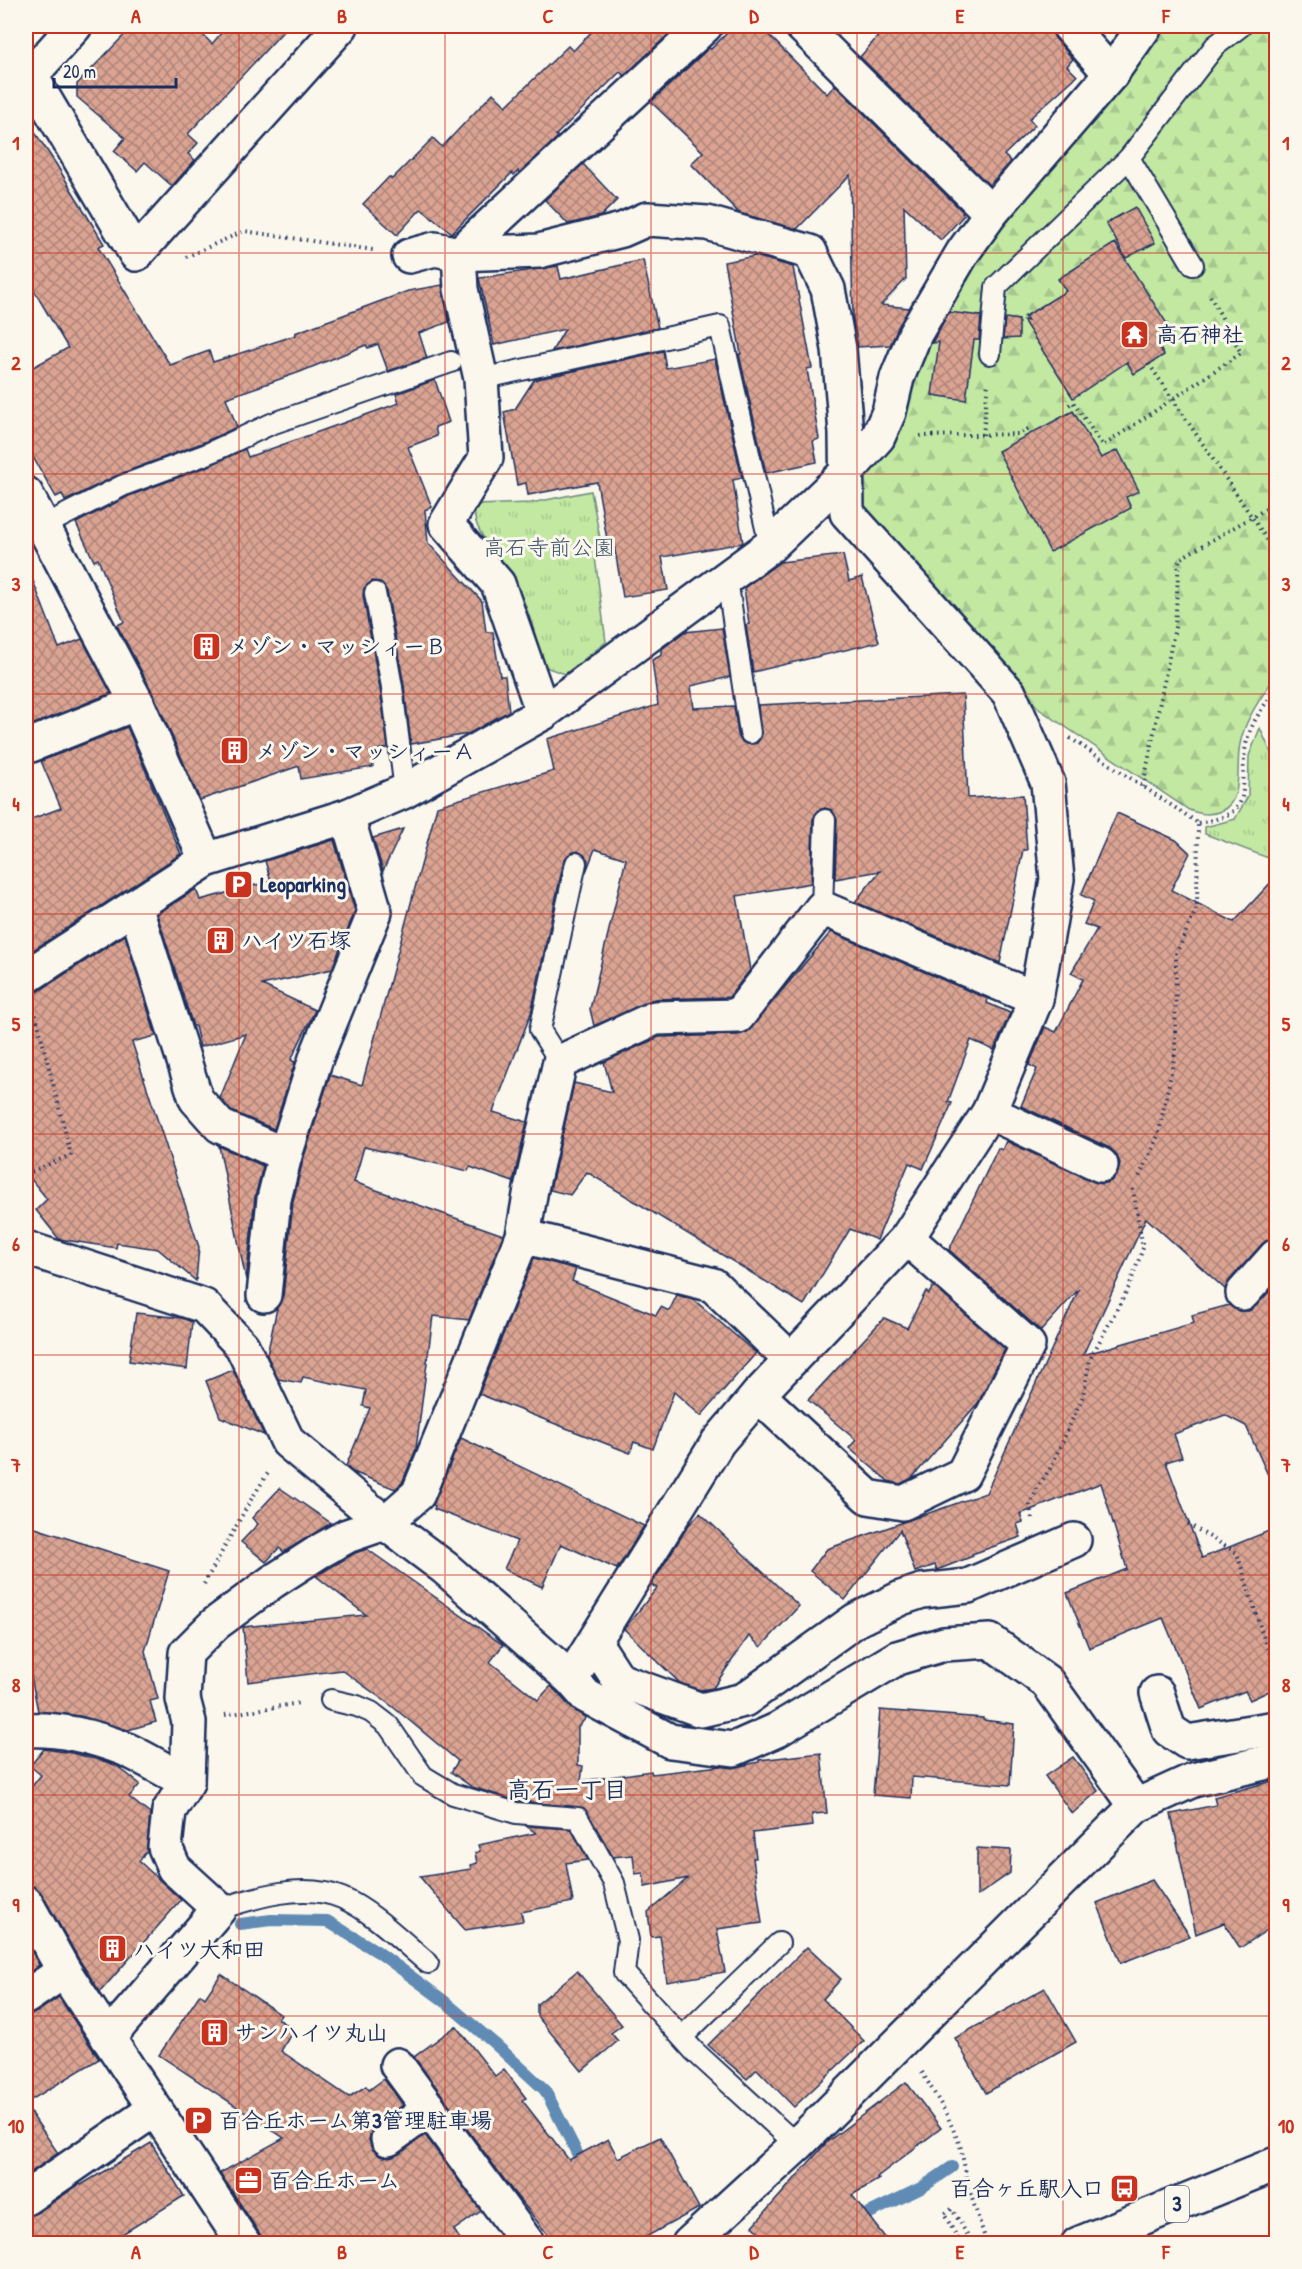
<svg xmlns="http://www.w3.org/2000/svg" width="1302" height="2269" font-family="'Patrick Hand','Klee One',sans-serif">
<defs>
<pattern id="forest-firs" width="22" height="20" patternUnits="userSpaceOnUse" patternTransform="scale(1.5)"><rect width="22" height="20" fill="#c2e8a2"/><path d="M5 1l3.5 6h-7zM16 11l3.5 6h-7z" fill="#a6c78e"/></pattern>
<pattern id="park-tufts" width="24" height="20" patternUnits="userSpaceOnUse" patternTransform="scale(1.5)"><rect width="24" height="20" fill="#c2e8a2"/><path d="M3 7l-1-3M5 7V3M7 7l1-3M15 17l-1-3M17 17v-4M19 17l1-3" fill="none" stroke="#a6c78e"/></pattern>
<pattern id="building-cross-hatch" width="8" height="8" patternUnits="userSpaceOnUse" patternTransform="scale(1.5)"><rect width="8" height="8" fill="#daa392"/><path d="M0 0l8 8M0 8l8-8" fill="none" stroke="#b0857a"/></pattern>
</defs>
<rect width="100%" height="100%" fill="#fbf7ec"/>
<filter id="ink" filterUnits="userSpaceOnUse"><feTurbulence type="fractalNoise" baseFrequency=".0167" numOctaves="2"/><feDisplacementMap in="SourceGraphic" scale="12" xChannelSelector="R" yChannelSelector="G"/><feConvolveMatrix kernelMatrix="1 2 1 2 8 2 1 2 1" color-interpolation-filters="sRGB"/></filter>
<g filter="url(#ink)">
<!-- forest -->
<path fill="url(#forest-firs)" stroke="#6e8c80" stroke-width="1.5" d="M1172 26H1276V675C1262 697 1245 718 1240 744 1235 766 1245 800 1221 811 1210 816 1200 814 1189 810L1039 709 1004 666 858 502 867 463 899 393 994 230 1157 37Z"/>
<!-- park -->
<g fill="url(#park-tufts)" stroke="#6e8c80" stroke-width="1.5">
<path d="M591 491 603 554 595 557 606 642 565 674 545 667C534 634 527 598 507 570 497 555 467 524 476 505L531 503Z"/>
<path d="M1260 728 1276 764V861L1205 834V827L1235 819 1248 796 1249 756Z"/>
</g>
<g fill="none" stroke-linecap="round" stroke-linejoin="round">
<!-- stream -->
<g stroke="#618bb4" stroke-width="12">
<path d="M240 1924 271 1920 327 1921 378 1952 443 2000 495 2044 545 2090 585 2169"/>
<path d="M853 2221 921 2188 952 2167"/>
</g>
</g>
<!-- building -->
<g fill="url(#building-cross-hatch)" stroke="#1b2f5e" stroke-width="1.5">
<path d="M133 26H194L212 44 227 26H288L188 134 198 143 188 154 195 160 172 186 145 162 137 171 114 151 125 138 77 97V84Z"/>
<path d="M597 26H668L673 30 624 76 620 72 556 135 558 137 519 173 518 171 514 175 512 173 452 233 421 209 397 235 363 204 389 177 392 179 433 138 442 147 493 93 506 106 568 46 573 51Z"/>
<path d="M734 26H760L827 94 835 85 963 212 962 213 964 215 941 240 904 206 906 279 881 305 909 308 890 345 858 347 853 319 850 175 797 229 739 213 691 164 703 152 651 102 709 48 711 49Z"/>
<path d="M887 26H1051L1055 38 1073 59 1067 66 1077 76 1029 119 1035 125 1004 155 1011 162 989 185 860 57Z"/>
<path d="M26 119 56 164 104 244 98 247 170 365 209 351 213 362 296 335 295 333 408 291 442 285 449 322 419 333 427 358 388 371 378 344 368 348 366 345 300 372 226 398 237 427 202 443 120 474 65 501 62 494 56 497 26 445V371L68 348 26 277Z"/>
<path d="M583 164 617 200 601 216 568 224 545 200Z"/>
<path d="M1135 207 1155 243 1126 258 1106 223Z"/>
<path d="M1115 243 1173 333 1157 344 1164 355 1134 374 1127 362 1073 398 1023 320 1028 321 1024 317 1066 291 1058 279Z"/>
<path d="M755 256 793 267 812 368 807 369 819 439 813 441 817 462 766 473 739 354H741L724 262Z"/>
<path d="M643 260 658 328 552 351 565 329 494 345 479 278 558 266 561 279Z"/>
<path d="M949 312 981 316 979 340H974L966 400 932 395 939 342 932 343Z"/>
<path d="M1005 318 1019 320V338L1003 339Z"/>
<path d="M663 351 666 368 715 359 742 478 733 480 743 543 662 557 668 590 623 597 613 539 607 540 597 482 528 495 526 483 517 485 504 412 515 409 534 380Z"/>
<path d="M435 380 449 422 435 427 437 436 408 447 432 507 425 510 428 543 482 601 486 632H493L500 676H505L509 711 468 734 411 744 404 685 387 591 380 582 372 581 364 588 363 595 380 689 388 748 371 751 373 767 301 779 299 766 200 800 154 695 117 625 124 622 98 559 94 561 76 523 129 496 211 465 245 449 248 457 399 403 396 394Z"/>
<path d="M1073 411 1101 458 1118 450 1139 491 1126 497 1131 508 1050 552 998 451Z"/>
<path d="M843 555 849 581 862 577 879 642 753 672 746 625 749 624 744 588 780 562Z"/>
<path d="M28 568 59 648 82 639 111 693 27 727 26 569Z"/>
<path d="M722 628 730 677 691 686 694 708 734 706 738 735 741 741 746 744 757 743 761 737 758 705 963 695 968 798 1023 795 1027 850H1023L1000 963 855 902 880 871 835 879 837 820 832 810 825 808 819 810 813 819 811 883 737 896 750 970 729 997 654 999 594 1026 590 1009 626 859 595 849 586 872 588 860 584 855 578 851 568 855 564 860 531 1013 493 1112 527 1122 513 1182 470 1167 468 1171 364 1147 354 1182 503 1235 469 1320 433 1316 416 1449 402 1483 395 1489 353 1472 346 1466 370 1408 363 1406 366 1390 303 1377 301 1383 278 1379 267 1355 277 1308 283 1297 293 1202 303 1160 330 1075 362 1085 437 806 554 771 547 739 658 705 652 660 662 655V649L684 632Z"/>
<path d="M127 727 181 854 26 955V821L61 808 41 761Z"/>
<path d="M1117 813 1176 840 1190 853 1171 890 1234 922 1276 877V1238H1270L1262 1244 1229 1281 1225 1289 1146 1218 1083 1355 1194 1323 1192 1315 1229 1305 1239 1311H1249L1257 1305 1276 1284V1493L1246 1426 1225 1415 1174 1434 1182 1457 1166 1462 1202 1558 1276 1528V1688L1250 1700 1245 1691 1201 1709 1163 1618 1089 1648 1067 1593 1127 1569 1101 1483 1020 1514 1023 1522 1017 1524 1021 1537 972 1554 973 1556 937 1570 935 1565 915 1572 900 1530 845 1600 810 1571 827 1549 986 1493 1079 1289 1041 1331 949 1250 998 1148 1002 1150 1006 1141 1094 1182 1102 1184 1111 1181 1118 1172 1120 1163 1116 1154 1110 1148 1021 1106 1037 1069 1029 1065 1045 1027 1056 1032 1083 979 1071 973 1097 929 1084 924 1094 901 1081 895Z"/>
<path d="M403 829 383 871 373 838Z"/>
<path d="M334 840 355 911 332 969 262 985 315 1010 291 1060 295 1062 274 1129 231 1111 220 1098 246 1034 200 1047 195 1026H193L157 914 196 889 200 900 271 881 265 861Z"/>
<path d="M831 932 988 999 987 1003 1010 1013 994 1050 971 1040 948 1102 952 1103 923 1169 909 1163 877 1240 850 1229 804 1305 587 1172 570 1195 550 1190 574 1083 612 1092 604 1062 659 1037 738 1035 747 1032Z"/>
<path d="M125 935 156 1036 132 1042 199 1247 196 1281 158 1249 117 1243 116 1248 59 1239 36 1210 47 1199 26 1173V995L36 993Z"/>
<path d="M219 1146 263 1166 255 1197 246 1280Z"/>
<path d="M534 1258 576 1269 572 1281 656 1315 661 1307 669 1311 677 1295 694 1300 756 1353 701 1416 674 1392 653 1449 634 1442 630 1453 479 1394Z"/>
<path d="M933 1286 1005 1349 978 1403 912 1478 900 1484 888 1481 849 1448 856 1440 808 1400 884 1318 907 1328 926 1291 929 1294Z"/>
<path d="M136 1313 182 1318 192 1322 187 1369 129 1361Z"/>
<path d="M233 1370 264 1435 220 1417 206 1381Z"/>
<path d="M461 1438 644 1526 617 1569 561 1544 542 1587 504 1569 517 1541 434 1509 435 1506 433 1505Z"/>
<path d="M280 1488 331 1523 284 1552 279 1548 266 1562 241 1542 258 1524 252 1518Z"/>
<path d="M700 1513 799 1606 761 1647 749 1636 713 1688 700 1690 680 1683 624 1629 657 1588 651 1585 688 1526Z"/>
<path d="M26 1525 169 1571 145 1651 158 1699 150 1701 156 1722 128 1730 80 1716 38 1711 26 1652Z"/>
<path d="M367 1549 503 1645 490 1662 538 1700 551 1686 572 1709 586 1718 578 1727V1765L583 1766 581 1781 651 1771 652 1774 720 1766 732 1768 759 1762V1760L821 1753 827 1813 812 1814 813 1826 753 1833 756 1858H753L762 1923 717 1929 725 1972 667 1982 660 1936 651 1937 648 1912 688 1878 645 1887 643 1873 635 1874 633 1855 613 1857 584 1808 518 1801 472 1787 451 1772 458 1761 393 1707 342 1670 248 1682 243 1627 366 1615 316 1576 355 1553Z"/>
<path d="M880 1710 983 1718V1720L1014 1724 1010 1785 912 1777 911 1798 873 1795Z"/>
<path d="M44 1749 72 1753 107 1762 117 1766 140 1784 129 1797 150 1814 147 1851 139 1861 181 1900 100 1992 80 1961 42 1894 35 1887 26 1884V1794L41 1775 30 1766Z"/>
<path d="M1073 1757 1098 1791 1072 1814 1045 1776Z"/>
<path d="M1276 1780V1924L1240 1948 1224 1923 1196 1934 1171 1814 1216 1805 1214 1797Z"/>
<path d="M526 1826 571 1829 588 1860 566 1863 573 1902 521 1912 523 1921 465 1930 420 1877 471 1869 470 1865 477 1863 475 1853 480 1851 478 1845 536 1833Z"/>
<path d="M977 1848 1011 1850 1010 1873 977 1896Z"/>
<path d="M1152 1880 1190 1936 1121 1963 1097 1903Z"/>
<path d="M26 1941 39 1965 26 1975Z"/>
<path d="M807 1947 841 1979 823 1999 864 2041 794 2107 757 2069 747 2079 708 2045Z"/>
<path d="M577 1971 622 2025 611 2033 618 2041 582 2071 537 2016V2004Z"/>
<path d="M221 1974 281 2015 278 2019 294 2029 281 2051 349 2097 366 2086 369 2090 384 2079 403 2105 377 2124 371 2131 369 2140 372 2149 380 2156 390 2158 399 2154 425 2135 481 2211 454 2230 463 2244H263L260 2234 220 2173 284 2138 159 2055 200 1994 205 1998Z"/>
<path d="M1045 1988 1076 2042 986 2093 955 2038Z"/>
<path d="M59 1997 99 2059 26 2103V2015L37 2012Z"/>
<path d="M456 2026 495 2076 504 2069 526 2098 522 2100 569 2160 608 2139 618 2158 660 2137 699 2208 633 2244H555L512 2190 414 2057Z"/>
<path d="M906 2082 941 2128 877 2177 879 2179 852 2195 890 2244H771L753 2226 827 2142Z"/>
<path d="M26 2106 58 2153 26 2176Z"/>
<path d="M151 2143 184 2196 106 2244H33L26 2229V2216L37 2213 80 2184 81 2185Z"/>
</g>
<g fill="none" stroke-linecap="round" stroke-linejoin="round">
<defs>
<g id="service">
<path d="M1193 265 1129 158 1215 46 1241 26"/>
<path d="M990 354 996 287 1129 158"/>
<path d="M481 379 720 326 770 546"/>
<path d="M43 526 124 485 207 454 271 424 451 362"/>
<path d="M727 579 750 733"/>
<path d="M375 593 392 687 405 791"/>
<path d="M822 908 825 820"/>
<path d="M560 1062 540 1030 576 863"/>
<path d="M331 1700 357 1706 371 1712 388 1725 423 1776 453 1794 516 1813 578 1818 614 1883 628 1940 624 1973 694 2051 797 2145"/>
<path d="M219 1909C256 1897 304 1882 342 1898 371 1910 404 1943 428 1963"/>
<path d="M682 2037 779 1943"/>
</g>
<g id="minor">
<path d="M802 26 991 213"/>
<path d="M1069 26 1111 74"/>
<path d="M26 68 136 254 341 26"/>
<path d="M30 76 75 26"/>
<path d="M409 256 435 249 459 254 539 251 622 230 647 219 707 223 810 252 828 289 839 349 846 433 847 513 1009 693 1048 783 1057 879 1036 999 989 1112 907 1238 758 1395 718 1442 571 1679"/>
<path d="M26 494 137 703 206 860"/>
<path d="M543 713 498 584 446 524 486 458 481 379 461 289 459 254 705 26"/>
<path d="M26 747 137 703"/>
<path d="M135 906 196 1099 220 1126 285 1155"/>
<path d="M26 977 206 860 347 816 405 791 543 713 770 546 846 473 878 437 889 412 897 378 915 334 963 252 991 213 1111 74 1145 26"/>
<path d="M989 1112 1101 1165"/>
<path d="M523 1236 713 1285 791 1360"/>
<path d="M26 1248 204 1306 242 1346 288 1442 385 1523 445 1568 571 1679 586 1696 670 1741 734 1749 777 1730 897 1658 944 1644 990 1641 1047 1682 1136 1806"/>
<path d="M1243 1293 1276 1256"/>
<path d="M264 1295 274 1199 285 1155 317 1055 375 912 347 816"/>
<path d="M758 1395 868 1497 903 1503 963 1474 1028 1345 907 1238"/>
<path d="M595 1643 619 1680 701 1710 744 1700 856 1620 901 1598 922 1591 968 1586 1074 1540"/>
<path d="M1157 1693 1169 1730 1187 1742 1276 1728"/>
<path d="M26 1730C58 1728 95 1737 125 1749 147 1759 167 1772 187 1782"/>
<path d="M26 1903 64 1971 244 2244"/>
<path d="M26 1997 64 1971"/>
<path d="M108 2038 219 1909 174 1868 165 1847 169 1811 187 1782 189 1722 183 1699 186 1653 215 1624 272 1582 320 1551 347 1536 385 1523 418 1494 523 1236 531 1189 560 1062 655 1018 738 1016 822 908 1036 999"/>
<path d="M397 2065 528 2244"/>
<path d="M388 2139 430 2109"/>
<path d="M26 2198 155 2109"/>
<path d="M689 2244 797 2145 1136 1806 1193 1780 1276 1760"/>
</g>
<path id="primary" d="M1078 2244 1276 2164"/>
</defs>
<!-- service casing -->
<use href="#service" stroke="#1b2f5e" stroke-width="24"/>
<!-- minor casing -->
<use href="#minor" stroke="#1b2f5e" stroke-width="38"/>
<!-- primary casing -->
<use href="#primary" stroke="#1b2f5e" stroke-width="38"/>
<!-- path -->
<g stroke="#1b2f5e" stroke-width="4" stroke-dasharray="1.5 4.5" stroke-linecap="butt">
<path d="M186 257 244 231 373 250"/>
<path d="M1149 364 1276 553"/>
<path d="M1069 405 1073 402 1103 446 1241 353 1208 292"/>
<path d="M983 435 988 382"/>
<path d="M920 436 1019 434 1030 428"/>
<path d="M1070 738 1198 823 1197 908 1176 954 1175 1054 1158 1136 1139 1177"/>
<path d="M1143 787 1175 627 1179 559 1276 503"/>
<path d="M1198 823C1260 813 1237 790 1246 745 1250 723 1264 706 1276 689"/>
<path d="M26 1174 71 1155 35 1012"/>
<path d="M1032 1518 1030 1505 1037 1489 1051 1467 1083 1396 1090 1359 1129 1287 1143 1248 1133 1189 1134 1186"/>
<path d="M1188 1524 1237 1553 1263 1636 1276 1665"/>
<path d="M204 1584 249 1503 268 1473"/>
<path d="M225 1715 300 1703"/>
<path d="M922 2072 946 2113 960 2145 970 2192 987 2244"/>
<path d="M961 2244 944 2214 952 2209 973 2244"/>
</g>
<!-- service -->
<use href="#service" stroke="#fbf7ec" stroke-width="20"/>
<!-- minor -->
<use href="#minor" stroke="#fbf7ec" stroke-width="33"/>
<!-- primary -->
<use href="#primary" stroke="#fbf7ec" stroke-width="33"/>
</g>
</g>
<!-- grid -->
<path fill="none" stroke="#c8321e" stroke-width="1.5" stroke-opacity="0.55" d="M239 26V2244M445 26V2244M651 26V2244M857 26V2244M1063 26V2244M26 253H1276M26 474H1276M26 694H1276M26 914H1276M26 1134H1276M26 1355H1276M26 1575H1276M26 1795H1276M26 2016H1276"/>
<!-- icons -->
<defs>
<symbol id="temple-square" viewBox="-11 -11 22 22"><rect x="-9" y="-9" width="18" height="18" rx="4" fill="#c8321e" stroke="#fbf7ec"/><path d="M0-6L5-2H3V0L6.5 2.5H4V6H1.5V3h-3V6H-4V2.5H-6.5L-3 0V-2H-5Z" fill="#fff"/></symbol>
<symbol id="building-square" viewBox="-11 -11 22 22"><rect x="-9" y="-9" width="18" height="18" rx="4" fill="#c8321e" stroke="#fbf7ec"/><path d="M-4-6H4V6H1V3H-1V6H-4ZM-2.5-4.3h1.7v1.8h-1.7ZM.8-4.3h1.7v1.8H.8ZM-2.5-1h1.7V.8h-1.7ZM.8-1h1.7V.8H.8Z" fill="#fff"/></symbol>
<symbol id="parking-square" viewBox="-11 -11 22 22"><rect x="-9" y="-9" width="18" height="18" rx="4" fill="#c8321e" stroke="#fbf7ec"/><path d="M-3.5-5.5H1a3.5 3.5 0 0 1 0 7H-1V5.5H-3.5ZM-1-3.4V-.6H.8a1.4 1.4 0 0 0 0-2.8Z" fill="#fff"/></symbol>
<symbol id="office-square" viewBox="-11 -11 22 22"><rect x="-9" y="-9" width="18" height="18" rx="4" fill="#c8321e" stroke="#fbf7ec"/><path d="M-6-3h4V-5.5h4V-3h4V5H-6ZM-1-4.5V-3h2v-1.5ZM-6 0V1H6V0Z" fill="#fff"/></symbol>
<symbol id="bus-square" viewBox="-11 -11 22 22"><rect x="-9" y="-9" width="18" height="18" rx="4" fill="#c8321e" stroke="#fbf7ec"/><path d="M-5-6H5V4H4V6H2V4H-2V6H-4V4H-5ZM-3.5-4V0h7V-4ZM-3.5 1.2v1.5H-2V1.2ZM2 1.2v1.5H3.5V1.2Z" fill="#fff"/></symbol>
</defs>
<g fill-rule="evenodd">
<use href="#temple-square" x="1118" y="318" width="33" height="33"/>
<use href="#building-square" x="190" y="630" width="33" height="33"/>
<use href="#building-square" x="218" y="734" width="33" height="33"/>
<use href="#parking-square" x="222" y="868" width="33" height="33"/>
<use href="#building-square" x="204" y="924" width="33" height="33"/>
<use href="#building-square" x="96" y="1932" width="33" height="33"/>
<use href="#building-square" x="198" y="2016" width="33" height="33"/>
<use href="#parking-square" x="182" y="2104" width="33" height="33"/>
<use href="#office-square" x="232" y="2164" width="33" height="33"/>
<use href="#bus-square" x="1108" y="2172" width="33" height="33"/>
</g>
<g text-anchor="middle" stroke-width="6" stroke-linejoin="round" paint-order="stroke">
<!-- shield labels -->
<rect fill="#fbf7ec" stroke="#5e6b89" stroke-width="1.5" x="1165" y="2186" width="24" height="36" rx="4.5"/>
<g font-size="21" font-weight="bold" fill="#1b2f5e">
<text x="1177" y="2211">3</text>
</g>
<!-- poi labels -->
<g font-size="22" font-weight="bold" fill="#1b2f5e" stroke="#fbf7ec" text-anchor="start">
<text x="1156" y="342">高石神社</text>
<text x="227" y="654">メゾン・マッシィーＢ</text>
<text x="255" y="759">メゾン・マッシィーＡ</text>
<text x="260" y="892">Leoparking</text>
<text x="241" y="948">ハイツ石塚</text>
<text x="133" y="1957">ハイツ大和田</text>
<text x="235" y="2040">サンハイツ丸山</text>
<text x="219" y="2128">百合丘ホーム第3管理駐車場</text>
<text x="269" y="2188">百合丘ホーム</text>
<text x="1104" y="2196" text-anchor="end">百合ヶ丘駅入口</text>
</g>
<!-- park labels -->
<g font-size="22" fill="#3c546c" stroke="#fbf7ec">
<text x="549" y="555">高石寺前公園</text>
</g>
<!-- neighbourhood labels -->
<g font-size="24" font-weight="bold" fill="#1b2f5e" stroke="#fbf7ec">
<text x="567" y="1798">高石一丁目</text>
</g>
</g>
<!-- margin -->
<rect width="1302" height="2269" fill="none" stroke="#fbf7ec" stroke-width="66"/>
<!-- scale -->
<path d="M54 78v9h122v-9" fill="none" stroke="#1b2f5e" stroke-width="3"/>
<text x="63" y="78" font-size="18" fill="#1b2f5e" stroke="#fbf7ec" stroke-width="4.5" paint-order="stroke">20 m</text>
<rect x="33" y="33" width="1236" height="2203" fill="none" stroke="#c8321e" stroke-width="2"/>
<g font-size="20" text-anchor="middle" font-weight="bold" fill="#c8321e">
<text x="136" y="23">A</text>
<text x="342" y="23">B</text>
<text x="548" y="23">C</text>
<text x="754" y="23">D</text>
<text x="960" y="23">E</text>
<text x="1166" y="23">F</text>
<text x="16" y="150">1</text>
<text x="1286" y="150">1</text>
<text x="16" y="370">2</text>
<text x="1286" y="370">2</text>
<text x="16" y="591">3</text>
<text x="1286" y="591">3</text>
<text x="16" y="811">4</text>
<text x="1286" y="811">4</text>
<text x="16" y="1031">5</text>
<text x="1286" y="1031">5</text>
<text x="16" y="1251">6</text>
<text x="1286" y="1251">6</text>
<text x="16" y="1472">7</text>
<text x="1286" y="1472">7</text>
<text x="16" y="1692">8</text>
<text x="1286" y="1692">8</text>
<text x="16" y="1912">9</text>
<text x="1286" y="1912">9</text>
<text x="16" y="2133">10</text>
<text x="1286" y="2133">10</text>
<text x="136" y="2259">A</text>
<text x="342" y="2259">B</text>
<text x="548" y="2259">C</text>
<text x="754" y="2259">D</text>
<text x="960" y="2259">E</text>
<text x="1166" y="2259">F</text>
</g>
</svg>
